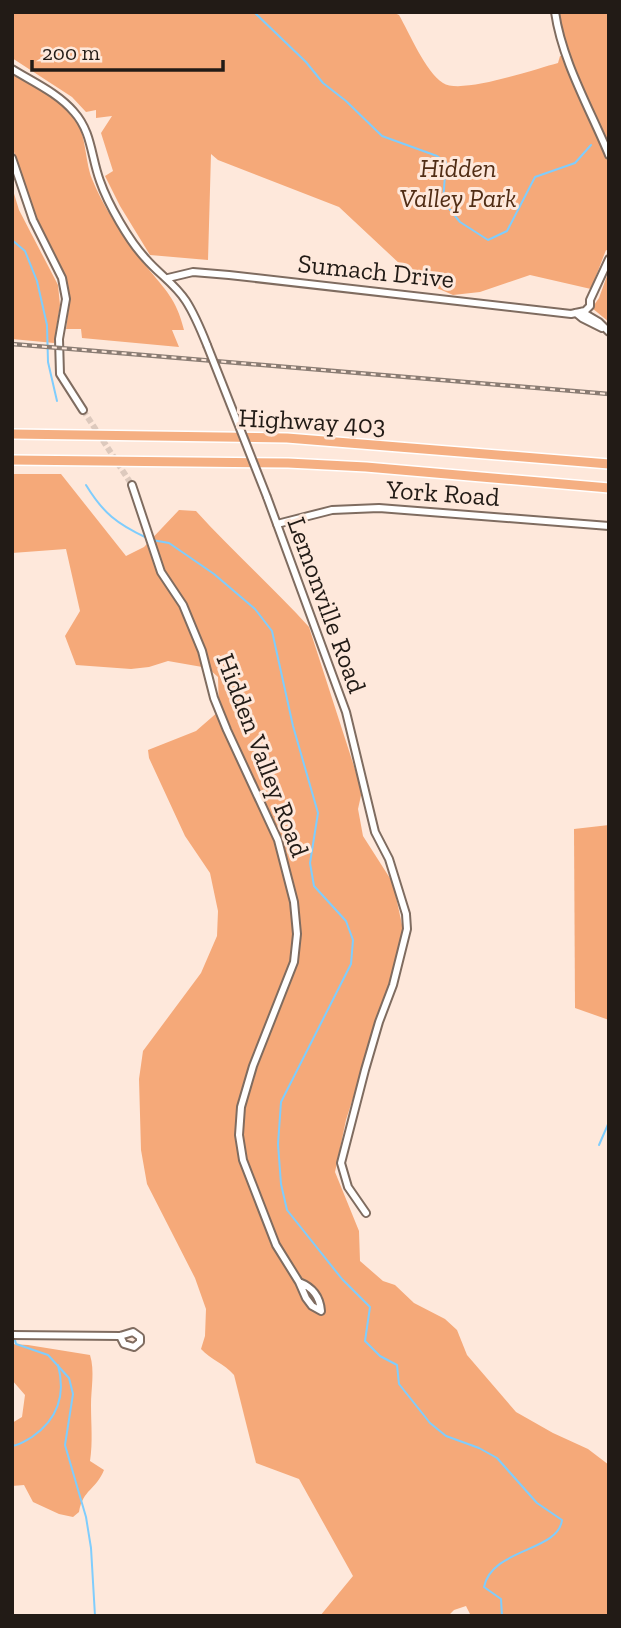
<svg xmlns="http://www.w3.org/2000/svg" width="621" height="1628" font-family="'Zilla Slab',serif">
<rect width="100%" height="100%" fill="#fee8db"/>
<!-- green -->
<g fill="#f5a979">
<path d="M12 12H392L399 15C410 34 425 71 443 83 461 95 535 69 558 63L560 56H565L556 12H609V251L606 250 591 289 530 275 480 292 453 295 416 279 339 207 218 160 211 154 208 260 150 255 120 206 105 176 113 171 101 133 112 116 96 118V110L86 112 72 97 12 58Z"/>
<path d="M12 74C31 86 56 95 71 112 87 131 84 158 92 179 104 209 126 241 146 266 166 291 176 298 184 330H172L179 347 82 338 81 329H66L70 299 65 276 37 220 12 146Z"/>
<path d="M12 187 19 210 58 285 60 305 54 343 12 339Z"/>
<path d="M609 270V322L592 308 599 298Z"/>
<path d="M12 474H61L126 556 144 547 179 510 196 511C232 551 273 587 309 627L362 791 358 809 363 836 393 883 404 934 399 966 373 1035 346 1120 335 1172 359 1231 360 1261 383 1281 395 1285 414 1303 445 1319 457 1330 467 1355 516 1412 553 1433 588 1449 609 1465V1616H471L466 1606 454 1610 448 1616H320L353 1576 299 1479 256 1463 234 1375C224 1363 211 1360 201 1349L205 1336 206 1309 195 1278 147 1184 141 1150 139 1079 143 1051 201 973 217 936 218 911 210 873 185 836 149 758 148 750 196 731 219 711 218 677 208 668 168 661 149 667 131 669 76 665 65 636 80 611 66 549 12 553Z"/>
<path d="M609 825V1020L575 1008 574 829Z"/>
<path d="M12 1344 28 1345 90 1355C95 1371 91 1389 91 1405 91 1425 93 1442 90 1461L104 1470C96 1490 83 1489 79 1512L73 1517 59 1514 33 1502 24 1485 12 1486V1423L22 1417 25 1395 12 1380Z"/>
</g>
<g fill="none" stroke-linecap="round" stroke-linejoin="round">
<!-- stream -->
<g stroke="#7fcdfd" stroke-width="2">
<path d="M254 12 306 62 323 83 346 101 382 136 437 156 446 162 443 201 460 222 488 240 507 231 535 177 575 163 591 145"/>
<path d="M12 240 25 251 37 281 47 325 48 362 57 401"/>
<path d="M86 485C103 513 117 524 147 538"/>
<path d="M152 540 169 543 214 574 255 609 272 631 293 726 318 813 310 863 314 886 346 921 353 940 351 964 281 1102 278 1144 281 1184 287 1210 342 1279 370 1307 365 1341 380 1356 397 1365 399 1384 430 1423 446 1436 479 1448 497 1458 537 1503 562 1520C558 1552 492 1548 484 1587L501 1599 502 1616"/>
<path d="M599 1145 609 1122"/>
<path d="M12 1329 13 1330"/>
<path d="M15 1340 16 1344 48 1355 69 1378 73 1394 65 1445 86 1517 91 1548 95 1616"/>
<path d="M12 1446C20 1445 25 1441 32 1437 58 1419 66 1395 58 1365"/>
</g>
<!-- minor-tunnel -->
<path stroke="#ddc9bd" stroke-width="6" stroke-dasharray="6 3" stroke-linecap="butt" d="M83 410 132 485"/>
<defs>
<g id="minor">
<path d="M555 12C562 61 590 109 609 155"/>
<path d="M12 69C33 82 58 93 74 112 92 132 91 157 100 181 108 204 129 241 146 259 159 274 175 284 186 301 195 315 201 330 207 345"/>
<path d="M12 158 33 220 62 278 66 299 59 339 60 374 83 410"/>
<path d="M168 278 193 272 229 275 571 314 585 311 590 306V300L609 259"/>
<path d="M582 312 599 322 609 332"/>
<path d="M576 313 582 318 602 328"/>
<path d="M132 485 161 572 183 605 202 651 214 698 227 730 278 840 294 902 297 934 294 962 253 1066 241 1107 239 1135 243 1160 276 1245 299 1282 306 1298 312 1306 321 1311C320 1297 312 1287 299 1282"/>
<path d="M267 497 346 712 375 832 389 859 406 914 407 929 393 985 379 1022 365 1070 341 1163 348 1187 366 1213"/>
<path d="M277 524 332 510 379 508 609 526"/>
<path d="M12 1335 120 1336 133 1332 140 1337V1342L134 1347 124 1344 120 1336"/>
</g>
<g id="highway">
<path d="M12 434 287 438 609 464"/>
<path d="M12 460 288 463 366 467 609 488"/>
</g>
</defs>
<!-- minor casing -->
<use href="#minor" stroke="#7f6c60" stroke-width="10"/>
<!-- highway casing -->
<use href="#highway" stroke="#fff" stroke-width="12"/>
<!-- minor -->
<use href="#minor" stroke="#fff" stroke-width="6"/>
<!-- highway -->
<use href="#highway" stroke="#f5af82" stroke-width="9"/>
<defs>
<path id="rail" d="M12 344 609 394"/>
</defs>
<!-- rail casing -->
<use href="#rail" stroke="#8a7c73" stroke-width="4.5"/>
<!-- rail -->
<use href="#rail" stroke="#fee8db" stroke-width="2" stroke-dasharray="5" stroke-linecap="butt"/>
<defs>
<path id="minor-bridge" d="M207 345 267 497"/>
</defs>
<!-- minor-bridge casing -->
<use href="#minor-bridge" stroke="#7f6c60" stroke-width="10" stroke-linecap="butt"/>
<!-- minor-bridge -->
<use href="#minor-bridge" stroke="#fff" stroke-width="6"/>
</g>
<g text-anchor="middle" stroke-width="6" stroke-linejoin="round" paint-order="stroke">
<!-- park labels -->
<g font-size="26" font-style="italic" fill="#512d15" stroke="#fee8db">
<text x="458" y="177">Hidden<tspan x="458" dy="30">Valley Park</tspan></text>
</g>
<!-- street labels -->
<g font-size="26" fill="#221b16" stroke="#fee8db">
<text transform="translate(376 271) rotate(6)" y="9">Sumach Drive</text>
<text transform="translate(312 421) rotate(3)" y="9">Highway 403</text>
<text transform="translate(443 493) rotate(4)" y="9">York Road</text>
<text transform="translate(327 605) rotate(70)" y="9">Lemonville Road</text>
<text transform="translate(263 755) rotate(69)" y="9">Hidden Valley Road</text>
</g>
</g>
<!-- border -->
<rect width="621" height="1628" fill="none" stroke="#221b16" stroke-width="28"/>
<!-- scale -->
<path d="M32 60v10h191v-10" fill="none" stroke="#221b16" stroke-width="3.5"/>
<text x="42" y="60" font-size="21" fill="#221b16" stroke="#fee8db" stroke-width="5" paint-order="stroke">200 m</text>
</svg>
